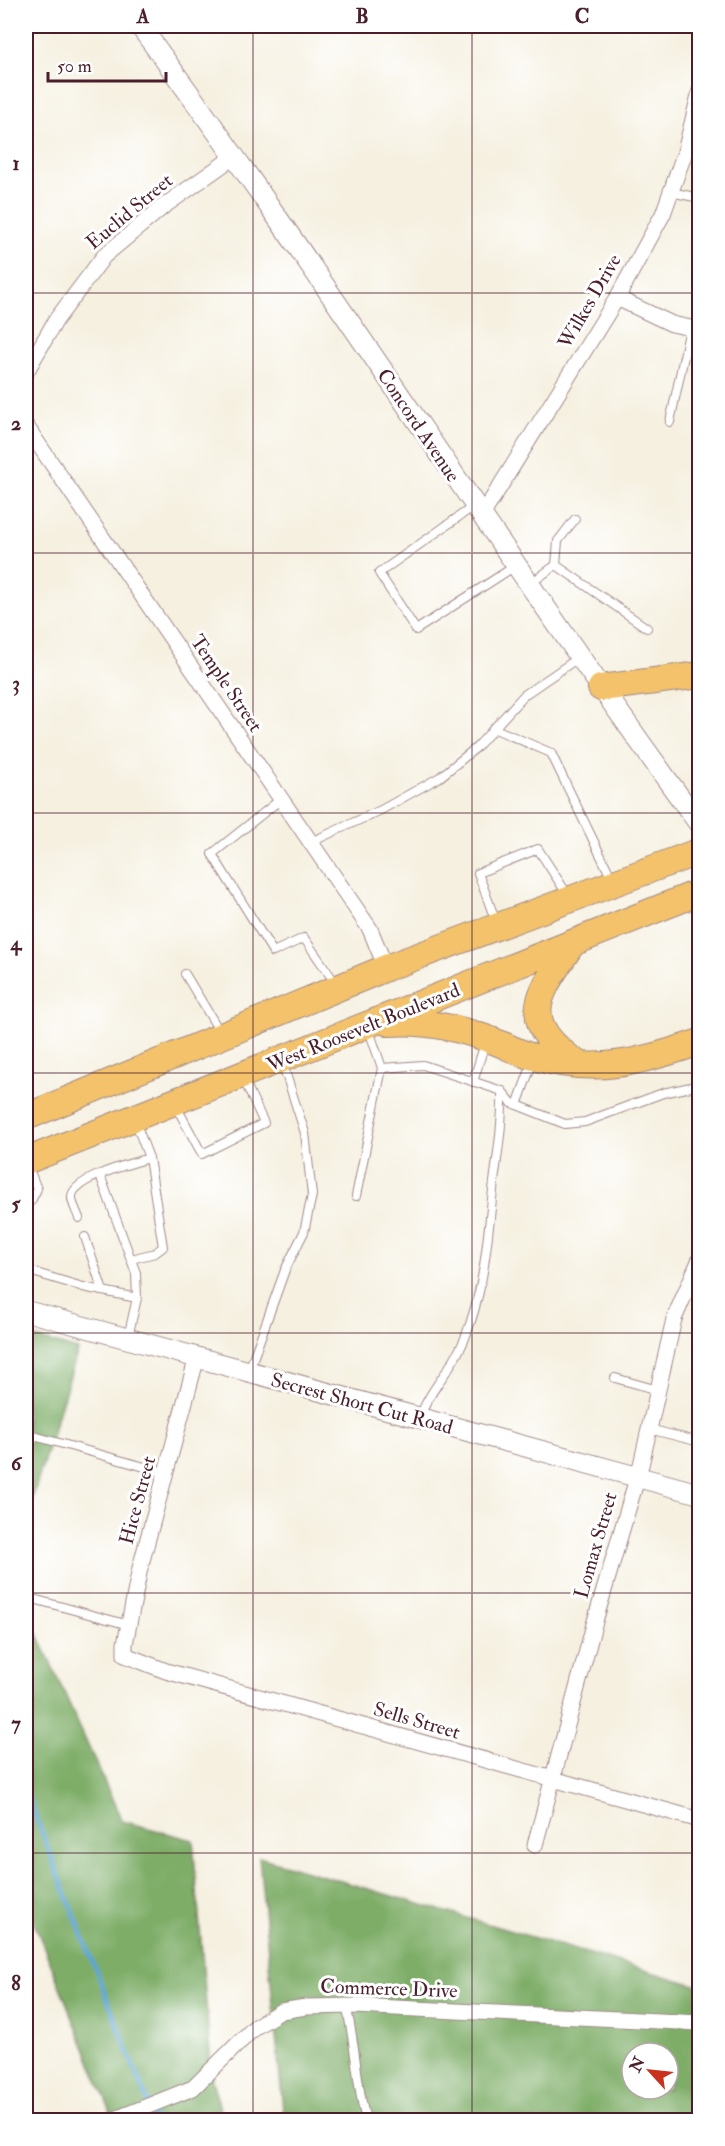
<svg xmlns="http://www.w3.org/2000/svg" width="725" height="2146" font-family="'IM FELL Double Pica',serif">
<rect width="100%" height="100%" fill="#fff"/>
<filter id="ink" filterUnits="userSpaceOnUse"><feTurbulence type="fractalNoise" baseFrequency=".0167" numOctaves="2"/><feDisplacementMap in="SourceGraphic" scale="12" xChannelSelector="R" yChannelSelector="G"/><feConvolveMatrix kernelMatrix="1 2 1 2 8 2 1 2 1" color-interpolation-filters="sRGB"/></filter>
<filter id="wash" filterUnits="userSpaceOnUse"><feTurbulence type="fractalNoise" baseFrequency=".008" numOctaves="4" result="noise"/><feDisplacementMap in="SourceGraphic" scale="24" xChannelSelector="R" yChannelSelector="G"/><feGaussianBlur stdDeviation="1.35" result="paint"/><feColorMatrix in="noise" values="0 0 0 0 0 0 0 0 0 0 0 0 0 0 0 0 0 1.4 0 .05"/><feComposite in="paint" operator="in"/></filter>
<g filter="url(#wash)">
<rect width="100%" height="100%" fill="#f5f0e0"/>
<!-- forest -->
<g fill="#7ead68" stroke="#64664a" stroke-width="1.5" fill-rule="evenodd">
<path d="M26 1335 78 1350 26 1519Z"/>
<path d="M26 1608 122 1821 193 1840 212 2080 223 2120H114L26 1903Z"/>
<path d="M259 1857 699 1986V2120H284ZM632 2053H668V2089H632Z"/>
</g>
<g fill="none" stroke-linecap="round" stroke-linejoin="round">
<!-- stream -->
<path stroke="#5da6d4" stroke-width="4.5" d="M26 1792 155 2120"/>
</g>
</g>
<g filter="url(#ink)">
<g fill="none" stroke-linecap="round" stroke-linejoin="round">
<defs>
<g id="service">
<path d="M670 192 700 198"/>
<path d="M670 422 690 328"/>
<path d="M474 506 379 573 416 630 515 566"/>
<path d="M575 519 558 541 556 565 647 628"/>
<path d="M531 583 556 565"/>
<path d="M493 728 551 753 612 879"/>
<path d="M281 799 212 854 273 952 304 938 336 984"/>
<path d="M311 842 381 810 440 777 477 747 524 695 578 658"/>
<path d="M496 922 478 873 538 849 569 897"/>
<path d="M185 974 220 1032"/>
<path d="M382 1068 423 1065 502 1091 512 1103 565 1124 585 1122 663 1093 700 1085"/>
<path d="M473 1082 485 1043"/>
<path d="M517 1105 533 1061"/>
<path d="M176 1106 202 1154 264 1123 243 1078"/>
<path d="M356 1196 382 1068 368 1027"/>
<path d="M26 1204 31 1201 37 1189 27 1164"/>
<path d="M79 1218C77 1212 71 1202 72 1196 74 1178 133 1163 149 1158L135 1121"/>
<path d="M85 1237 103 1291"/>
<path d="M131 1259 155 1253 163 1247 149 1158"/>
<path d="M26 1270 83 1287 137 1298 136 1273 100 1175"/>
<path d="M128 1337 137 1298"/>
<path d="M249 1370 285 1270 304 1232 312 1195 305 1133 282 1062"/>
<path d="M615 1378 658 1390"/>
<path d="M420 1417C430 1388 454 1367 465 1338 486 1284 487 1238 494 1182 498 1151 503 1122 502 1091"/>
<path d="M649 1429 700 1442"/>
<path d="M27 1434 166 1473"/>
<path d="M26 1597 129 1625"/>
<path d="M346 2006C356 2044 356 2083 366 2120"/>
</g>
<g id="minor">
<path d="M617 298 672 324 700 330"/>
<path d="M26 372 56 320 104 256 164 206 235 156"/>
<path d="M26 426 370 929 386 968"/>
<path d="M481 517 617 298 663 214 685 152 700 91"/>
<path d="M197 1357 140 1568 125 1644V1655L166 1671 700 1820"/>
<path d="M535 1845 595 1621 641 1465 674 1319 700 1259"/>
<path d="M113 2120 193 2088 255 2027 281 2011 306 2007 355 2006 700 2023"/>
</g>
<g id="tertiary">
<path d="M140 26C333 287 507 562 700 825"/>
<path d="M26 1311 700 1494"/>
</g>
<g id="trunk">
<path d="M601 688 700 675"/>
<path d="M572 944C537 996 516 1021 578 1064"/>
<path d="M389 1023C427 1020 461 1028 496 1042 509 1047 521 1054 534 1057 596 1075 641 1062 700 1042"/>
<path d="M26 1117 386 968 700 851"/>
<path d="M26 1161 700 892"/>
</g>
</defs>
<!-- service casing -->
<use href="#service" stroke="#a08886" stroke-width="10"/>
<!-- minor casing -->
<use href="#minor" stroke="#a08886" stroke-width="17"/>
<!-- tertiary casing -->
<use href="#tertiary" stroke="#a08886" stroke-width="22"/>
<!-- trunk casing -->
<use href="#trunk" stroke="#a08886" stroke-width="28"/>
<!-- service -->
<use href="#service" stroke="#fff" stroke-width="8"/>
<!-- minor -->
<use href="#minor" stroke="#fff" stroke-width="15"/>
<!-- tertiary -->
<use href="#tertiary" stroke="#fff" stroke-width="20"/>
<!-- trunk -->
<use href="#trunk" stroke="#f3c26a" stroke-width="26"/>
</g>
</g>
<!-- grid -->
<path fill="none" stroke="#4a1f2b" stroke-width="1.5" stroke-opacity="0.55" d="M253 26V2120M472 26V2120M26 293H700M26 553H700M26 813H700M26 1073H700M26 1333H700M26 1593H700M26 1853H700"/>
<g text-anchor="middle" stroke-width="6" stroke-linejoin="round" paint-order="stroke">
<!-- street labels -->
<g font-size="20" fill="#4a1f2b" stroke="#fff">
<text transform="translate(129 211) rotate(-40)" y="7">Euclid Street</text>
<text transform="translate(589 301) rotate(-60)" y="7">Wilkes Drive</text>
<text transform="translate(419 425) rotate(56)" y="7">Concord Avenue</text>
<text transform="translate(227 683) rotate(56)" y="7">Temple Street</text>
<text transform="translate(363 1027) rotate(-22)" y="7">West Roosevelt Boulevard</text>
<text transform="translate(362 1403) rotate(15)" y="7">Secrest Short Cut Road</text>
<text transform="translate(137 1500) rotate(-75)" y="7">Hice Street</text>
<text transform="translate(595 1545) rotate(-74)" y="7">Lomax Street</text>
<text transform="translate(417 1720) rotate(16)" y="7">Sells Street</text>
<text transform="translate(389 1988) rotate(2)" y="7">Commerce Drive</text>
</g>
</g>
<!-- margin -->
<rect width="725" height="2146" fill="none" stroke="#fff" stroke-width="66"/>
<!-- north arrow -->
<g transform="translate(650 2071) rotate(297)"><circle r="28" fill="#ffffff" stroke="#b7a5aa" stroke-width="1.5"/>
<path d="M0-4.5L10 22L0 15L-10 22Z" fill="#c8321e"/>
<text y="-9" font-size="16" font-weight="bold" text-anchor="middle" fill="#4a1f2b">N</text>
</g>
<!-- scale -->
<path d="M48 72v9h118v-9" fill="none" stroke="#4a1f2b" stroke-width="3"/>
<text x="57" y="72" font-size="18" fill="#4a1f2b" stroke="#ffffff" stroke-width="4.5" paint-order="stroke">50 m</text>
<rect x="33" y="33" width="659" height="2080" fill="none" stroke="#4a1f2b" stroke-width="2"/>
<g font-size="20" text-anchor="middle" font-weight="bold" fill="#4a1f2b">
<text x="143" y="23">A</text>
<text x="362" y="23">B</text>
<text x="582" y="23">C</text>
<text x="16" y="170">1</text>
<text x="16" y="430">2</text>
<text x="16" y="690">3</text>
<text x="16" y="950">4</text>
<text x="16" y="1210">5</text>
<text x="16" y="1470">6</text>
<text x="16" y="1730">7</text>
<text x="16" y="1990">8</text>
</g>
</svg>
